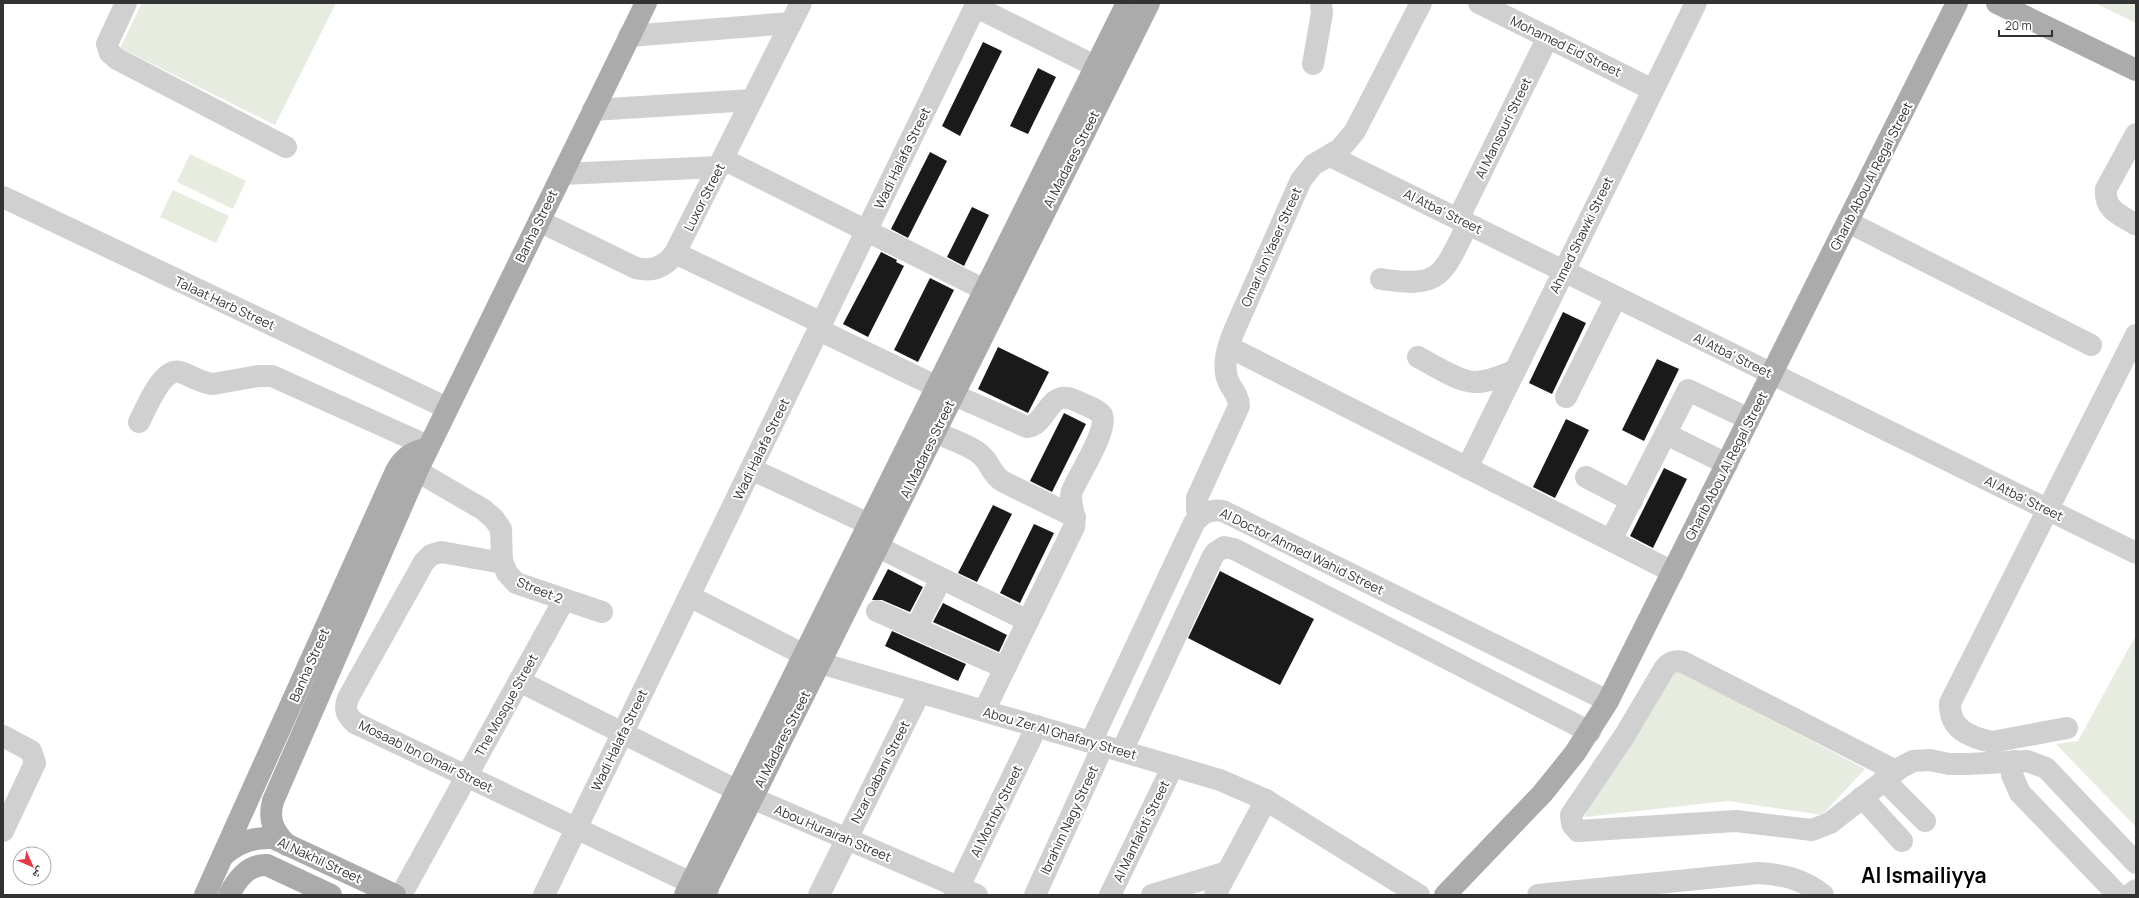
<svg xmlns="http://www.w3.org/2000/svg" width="2139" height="898" font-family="Manrope,'Noto Naskh Arabic',sans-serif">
<rect width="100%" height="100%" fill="#fff"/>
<!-- green -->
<g fill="#e6ecdf">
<path d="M142 3H336L275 125 120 48Z"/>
<path d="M2095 3H2136V23Z"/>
<path d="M190 154 246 181 233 209 177 182Z"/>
<path d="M173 190 229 216 216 243 160 217Z"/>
<path d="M2136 635V827L2056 744 2078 741Z"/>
<path d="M1675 669 1865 769 1822 815 1728 801 1585 817 1587 806Z"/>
</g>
<!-- building -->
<g fill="#1a1a1a">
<path d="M983 42 1002 51 960 136 942 126Z"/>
<path d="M1038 68 1056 77 1028 134 1010 126Z"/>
<path d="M930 152 947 161 908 238 891 229Z"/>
<path d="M972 207 989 215 964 266 947 257Z"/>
<path d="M881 252 897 260 896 262 904 266 868 337 843 324Z"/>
<path d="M930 278 954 290 918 362 894 350Z"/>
<path d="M1563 312 1586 323 1552 394 1529 383Z"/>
<path d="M998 347 1049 372 1028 413 978 389Z"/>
<path d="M1657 359 1679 369 1644 441 1622 430Z"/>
<path d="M1064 413 1086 424 1052 492 1030 481Z"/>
<path d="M1566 419 1589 430 1555 498 1533 487Z"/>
<path d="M1664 468 1687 479 1653 548 1630 536Z"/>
<path d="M993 505 1012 514 977 582 958 573Z"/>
<path d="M1034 524 1054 533 1020 603 1000 593Z"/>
<path d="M888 569 923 587 910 612 882 600H872Z"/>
<path d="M1220 571 1314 619 1280 685 1188 638Z"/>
<path d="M943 603 1007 635 999 652 933 622Z"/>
<path d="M892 631 966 664 958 681 885 646Z"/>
</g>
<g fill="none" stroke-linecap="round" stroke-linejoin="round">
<!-- minor -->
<g stroke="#d0d0d0" stroke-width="22">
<path d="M126 3 107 44 110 53 117 59 286 147"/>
<path d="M1479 3 1653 90"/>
<path d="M976 7 1095 66"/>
<path d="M629 36 791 23"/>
<path d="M1313 64 1322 13 1321 3"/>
<path d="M593 110 752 100"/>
<path d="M1330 156 2136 553"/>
<path d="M723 159 985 290"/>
<path d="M562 174 719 167"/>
<path d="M3 197 447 408"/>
<path d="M1458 219 1548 37"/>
<path d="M539 221 636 268C652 272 665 267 675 253L801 3"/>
<path d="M1848 222 2091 345"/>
<path d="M2135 224C2120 215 2104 210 2106 189L2136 134"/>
<path d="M675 253 822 323"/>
<path d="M1381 279C1443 289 1442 274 1468 224"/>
<path d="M819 330 954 395 1027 427C1045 426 1048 394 1068 398 1073 399 1079 402 1083 404 1090 407 1097 409 1102 415 1108 431 1079 474 1072 491 1068 503 1077 515 1074 527L984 711"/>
<path d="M1229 347 1673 572"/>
<path d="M1418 357C1433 365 1459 382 1475 382 1489 382 1502 376 1514 371"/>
<path d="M1566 397 1616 297"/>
<path d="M139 422C146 409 162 367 180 372 192 376 201 383 213 384L258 376H272L428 446"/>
<path d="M935 432C949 439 968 444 980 454 990 462 991 474 1002 481L1075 517"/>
<path d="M1666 434 1727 464"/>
<path d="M1467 468 1696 3"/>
<path d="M751 469 869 524"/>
<path d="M417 471 484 510 494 519 501 529 502 561 507 573 516 583 602 612"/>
<path d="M1586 477 1632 501"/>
<path d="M1199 516 1197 510V498L1239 406C1239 397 1233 390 1229 383 1221 367 1228 346 1234 331L1301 180 1313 165 1340 149 1355 131 1421 3"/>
<path d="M1611 540 1688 390 1749 419"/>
<path d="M878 547 1028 621"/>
<path d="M503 563 441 552 431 555 424 562 348 698C344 709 346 715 355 723L708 891"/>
<path d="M689 596 820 663 1220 780 1266 800 1419 895"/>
<path d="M877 611 1005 668"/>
<path d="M916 628 941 579"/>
<path d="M519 681 752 798 977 895"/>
<path d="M2067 728 1992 742C1969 737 1949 729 1950 703L2136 335"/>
<path d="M3 736 31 751 35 763 3 831"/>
<path d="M1091 742 1194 523C1202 513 1210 509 1223 511L1608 701"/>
<path d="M1122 751 1213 556 1216 552 1224 547 1234 549 1590 732"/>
<path d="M2014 761 2012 775 2020 793 2118 895"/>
<path d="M1896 771 1683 662C1674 660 1669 662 1664 669L1625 735 1571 815 1572 824 1578 831 1736 821 1812 830 1830 823 1900 768 1913 761 1930 760 1949 764H1968L2027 761 2046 768 2136 863"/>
<path d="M1884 780 1925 821"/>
<path d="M1862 797 1902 841"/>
<path d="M401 895 564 600"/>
<path d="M544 895 977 3"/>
<path d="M819 895 920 692"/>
<path d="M955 895 1037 726"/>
<path d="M1035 895 1103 746"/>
<path d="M1110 895 1173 766"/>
<path d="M1152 895 1227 872"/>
<path d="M1215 895 1266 800"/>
<path d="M1538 895 1758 873C1782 874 1804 879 1823 895"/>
<path d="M2130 895 2136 890"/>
</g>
<!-- major -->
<g stroke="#ababab" stroke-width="22">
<path d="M1997 3 2136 70"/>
<path d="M287 845C273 831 268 820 273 801L417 471 646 3"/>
<path d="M223 856C237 842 253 837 273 838L395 895"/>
<path d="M205 895 396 471C403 458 412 451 427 449"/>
<path d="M229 895C237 879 248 864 267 865L331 895"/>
<path d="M685 895 1127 3"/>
<path d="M704 895 1149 3"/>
<path d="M1445 895 1542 794 1575 753 1608 701 1957 3"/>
</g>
</g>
<g text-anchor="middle" stroke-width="4" stroke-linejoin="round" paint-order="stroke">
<!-- street labels -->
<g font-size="13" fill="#333" stroke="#fff">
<text transform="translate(1566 46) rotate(26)" y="5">Mohamed Eid Street</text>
<text transform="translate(1503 128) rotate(-64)" y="5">Al Mansouri Street</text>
<text transform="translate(902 158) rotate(-64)" y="5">Wadi Halafa Street</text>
<text transform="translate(1071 159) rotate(-63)" y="5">Al Madares Street</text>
<text transform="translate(1871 176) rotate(-63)" y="5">Gharib Abou Al Regal Street</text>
<text transform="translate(704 197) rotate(-63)" y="5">Luxor Street</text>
<text transform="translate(1443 211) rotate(26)" y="5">Al Atba' Street</text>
<text transform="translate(536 226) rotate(-64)" y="5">Banha Street</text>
<text transform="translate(1581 235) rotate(-64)" y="5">Ahmed Shawki Street</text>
<text transform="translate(1271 247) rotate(-66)" y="5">Omar Ibn Yaser Street</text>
<text transform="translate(225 303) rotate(25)" y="5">Talaat Harb Street</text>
<text transform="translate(1733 355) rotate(26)" y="5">Al Atba' Street</text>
<text transform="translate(761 449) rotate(-64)" y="5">Wadi Halafa Street</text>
<text transform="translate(927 449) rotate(-64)" y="5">Al Madares Street</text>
<text transform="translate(1726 466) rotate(-63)" y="5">Gharib Abou Al Regal Street</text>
<text transform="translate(2024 498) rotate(26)" y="5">Al Atba' Street</text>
<text transform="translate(1302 551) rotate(26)" y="5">Al Doctor Ahmed Wahid Street</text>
<text transform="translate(540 590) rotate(22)" y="5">Street 2</text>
<text transform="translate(309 665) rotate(-66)" y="5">Banha Street</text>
<text transform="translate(506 705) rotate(-61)" y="5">The Mosque Street</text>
<text transform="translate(1060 733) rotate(16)" y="5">Abou Zer Al Ghafary Street</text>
<text transform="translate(782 739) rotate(-63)" y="5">Al Madares Street</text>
<text transform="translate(619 740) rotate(-64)" y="5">Wadi Halafa Street</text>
<text transform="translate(426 756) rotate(26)" y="5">Mosaab Ibn Omair Street</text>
<text transform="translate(880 772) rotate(-63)" y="5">Nzar Qabani Street</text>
<text transform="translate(996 811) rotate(-64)" y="5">Al Motnby Street</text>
<text transform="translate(1069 820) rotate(-65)" y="5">Ibrahim Nagy Street</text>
<text transform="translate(1141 831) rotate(-64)" y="5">Al Manfaloti Street</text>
<text transform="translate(833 833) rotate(23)" y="5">Abou Hurairah Street</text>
<text transform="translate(320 860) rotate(25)" y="5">Al Nakhil Street</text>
</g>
<!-- town labels -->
<g font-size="21" font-weight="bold" fill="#000" stroke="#fff">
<text x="1924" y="883">Al Ismailiyya</text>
</g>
</g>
<!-- border -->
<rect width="2139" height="898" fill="none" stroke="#333333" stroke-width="8"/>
<!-- north arrow -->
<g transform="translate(32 866) rotate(135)"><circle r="19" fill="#ffffff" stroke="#adadad"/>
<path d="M0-3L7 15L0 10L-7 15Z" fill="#e63946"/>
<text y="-6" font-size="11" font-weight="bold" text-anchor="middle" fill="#333333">ش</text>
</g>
<!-- scale -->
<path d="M1999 30v6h53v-6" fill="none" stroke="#333333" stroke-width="2"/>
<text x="2005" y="30" font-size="12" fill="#333333" stroke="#ffffff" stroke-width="3" paint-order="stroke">20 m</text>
</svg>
